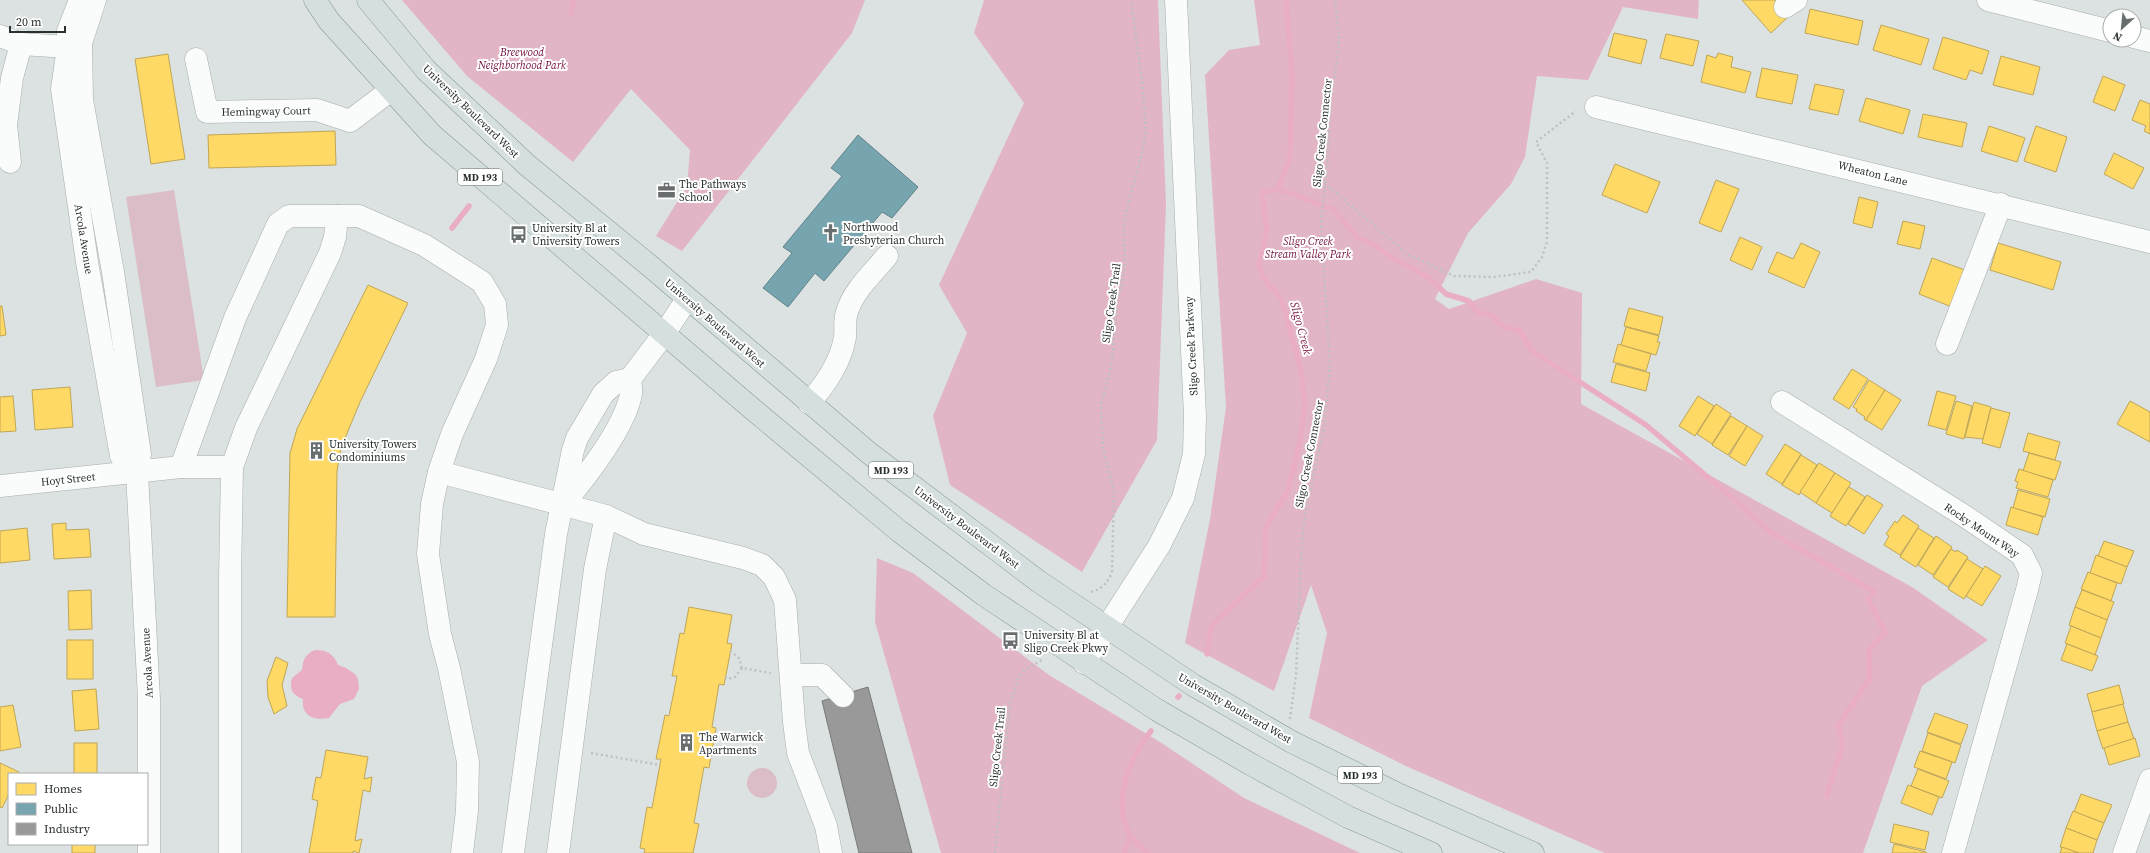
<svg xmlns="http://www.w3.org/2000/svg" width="2150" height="853" font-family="'Source Serif 4',serif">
<rect width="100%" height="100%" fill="#dce2e2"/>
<!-- green -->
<g fill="#dabdc7">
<path d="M174 190 204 380 156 387 126 197Z"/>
<circle cx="762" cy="783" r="15"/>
</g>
<!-- forest -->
<g fill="#e2b5c6">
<path d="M402 0H865L852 33 682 251 656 236 687 186 690 150 631 89 573 162 467 76Z"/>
<path d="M984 0H1158L1166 205 1157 440 1082 572 950 485 933 416 967 333 939 285 1024 103 974 33Z"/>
<path d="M1254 0H1699L1698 19 1623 7 1588 80 1537 76 1525 157 1511 184 1468 233 1435 299 1449 309 1536 279 1582 293 1581 404 1912 587 1988 640 1922 686 1863 853H1605L1408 767 1309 718 1327 633 1311 585 1274 691 1185 643 1210 519 1226 407 1205 75 1229 50 1260 45Z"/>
<path d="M877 558 913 573 1049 675 1160 742 1244 798 1360 853H941L875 622Z"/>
</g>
<!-- water -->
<path fill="#e9aec3" d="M315 650C327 650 334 654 338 665L346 668 355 674 358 679 359 689 354 699 340 704 329 718C314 721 301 716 303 699 292 695 289 689 292 678L302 670C303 660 305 654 315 650Z"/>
<!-- homes -->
<g fill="#ffd966" stroke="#bfa656">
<path d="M1742 0H1775L1789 16 1771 33Z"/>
<path d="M1810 9 1863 21 1858 45 1805 33Z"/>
<path d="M1881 25 1929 39 1921 65 1873 50Z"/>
<path d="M1614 33 1647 40 1641 64 1608 56Z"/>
<path d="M1666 34 1699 41 1693 66 1660 58Z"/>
<path d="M1943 37 1989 51 1982 74 1970 70 1966 80 1933 69Z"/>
<path d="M1718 53 1733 57 1731 67 1751 72 1745 93 1701 82 1707 55 1716 58Z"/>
<path d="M168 54 185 159 151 164 135 59Z"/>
<path d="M2001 56 2040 67 2033 95 1993 85Z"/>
<path d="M1762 68 1798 75 1792 104 1756 97Z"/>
<path d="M2103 76 2125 85 2115 111 2093 102Z"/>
<path d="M1815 84 1844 90 1838 115 1809 109Z"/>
<path d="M1866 98 1910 110 1903 134 1859 121Z"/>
<path d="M2140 100 2150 104V134L2144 131 2146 126 2132 120Z"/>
<path d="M1923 114 1967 123 1962 147 1918 137Z"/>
<path d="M1989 126 2025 138 2017 162 1981 151Z"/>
<path d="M2036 126 2067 137 2056 172 2024 161Z"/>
<path d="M335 131 336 165 209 168 208 135Z"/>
<path d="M2114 153 2144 168 2133 189 2104 174Z"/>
<path d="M1615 164 1660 182 1647 213 1602 195Z"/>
<path d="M1716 180 1739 189 1721 232 1699 223Z"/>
<path d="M1859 197 1878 202 1872 228 1853 223Z"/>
<path d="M1903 221 1925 226 1920 249 1897 244Z"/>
<path d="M1740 237 1762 247 1752 270 1730 260Z"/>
<path d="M1801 243 1820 252 1804 288 1768 272 1777 252 1793 259Z"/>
<path d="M1998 243 2061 262 2053 290 1990 270Z"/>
<path d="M1932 258 1965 270 1952 307 1919 294Z"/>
<path d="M368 285 408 303 360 402 341 448 337 471 335 617H287L290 453 297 429Z"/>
<path d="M0 306H2L6 335 0 336Z"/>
<path d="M1629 308 1663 317 1659 335 1624 326Z"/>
<path d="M1626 327 1659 336 1657 342H1660L1656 355 1621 345Z"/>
<path d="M1618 344 1651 354 1646 371 1613 362Z"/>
<path d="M1616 364 1650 373 1646 391 1611 382Z"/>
<path d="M1852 369 1868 379 1849 409 1833 399Z"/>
<path d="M1869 380 1885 390 1866 421 1864 419 1865 417 1856 411 1857 409 1853 407Z"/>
<path d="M70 387 73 427 35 430 32 390Z"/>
<path d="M1885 390 1901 400 1882 430 1866 420Z"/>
<path d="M1937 391 1956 396 1946 430 1928 425Z"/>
<path d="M13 396 16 431 0 432V397Z"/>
<path d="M1698 396 1714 406 1695 436 1679 426Z"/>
<path d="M1956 401 1972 406 1964 439 1946 434Z"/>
<path d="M2130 401 2150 412V442L2117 424Z"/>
<path d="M1974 402 1991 407 1983 439 1965 437Z"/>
<path d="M1716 404 1731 414 1712 444 1697 434Z"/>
<path d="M1991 408 2010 413 2000 448 1982 443Z"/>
<path d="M1731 416 1747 426 1728 455 1712 445Z"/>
<path d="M1747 426 1763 436 1745 466 1729 456Z"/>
<path d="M2028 433 2060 442 2055 460 2023 451Z"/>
<path d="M1785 444 1801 454 1782 484 1766 474Z"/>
<path d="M2029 453 2061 462 2055 480 2023 471Z"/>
<path d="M1801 455 1817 465 1799 495 1782 485Z"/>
<path d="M1819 463 1835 473 1816 503 1800 492Z"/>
<path d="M2019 469 2053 480 2048 497 2016 488 2018 482 2015 481Z"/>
<path d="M1835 473 1851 483 1832 513 1816 503Z"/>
<path d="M1849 487 1865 497 1846 526 1830 516Z"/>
<path d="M2018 490 2050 499 2045 517 2013 508Z"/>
<path d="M1867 495 1883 505 1864 534 1848 524Z"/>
<path d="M2011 507 2043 517 2038 535 2006 525Z"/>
<path d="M1903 515 1919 526 1900 555 1884 545 1889 536 1886 534 1895 521 1897 523Z"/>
<path d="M66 523V530L89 529 91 557 54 559 52 524Z"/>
<path d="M27 528 30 560 0 563V531Z"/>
<path d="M1918 528 1934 538 1916 567 1900 557Z"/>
<path d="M1936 536 1952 547 1933 575 1918 565Z"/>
<path d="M2104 541 2134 551 2127 567 2098 556Z"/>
<path d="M1951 549 1956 552 1957 550 1968 557 1948 587 1933 577Z"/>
<path d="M2096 555 2127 567 2121 584 2090 573Z"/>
<path d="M1967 559 1983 569 1964 599 1948 589Z"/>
<path d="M1985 566 2001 576 1982 606 1966 596Z"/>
<path d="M2088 572 2117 583 2111 601 2081 589Z"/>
<path d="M91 590 92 629 69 630 68 591Z"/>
<path d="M2082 590 2114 602 2107 620 2075 607Z"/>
<path d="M689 607 732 615 727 643 732 644 724 685 719 684 712 727 716 728 709 768 704 767 694 823 699 824 693 853H644L645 849 640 848 647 807 652 808 661 759H656L665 715 669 716 677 676H672L680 633 684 634Z"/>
<path d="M2075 607 2107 620 2101 638 2069 625Z"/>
<path d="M2071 626 2101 638 2095 655 2065 643Z"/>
<rect x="67" y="640" width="26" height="39"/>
<path d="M2067 644 2098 656 2092 671 2061 660Z"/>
<path d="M276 657 288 663 282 685 287 706 274 714 268 697 267 681Z"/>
<path d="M2119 685 2124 704 2092 712 2087 694Z"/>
<path d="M96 689 99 729 75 731 72 691Z"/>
<path d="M2123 704 2128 722 2097 731 2092 712Z"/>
<path d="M13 705 21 747 0 751V707Z"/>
<path d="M1935 713 1968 725 1961 744 1927 732Z"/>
<path d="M2128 722 2134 739 2103 749 2097 731Z"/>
<path d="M1928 733 1961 745 1955 763 1922 751Z"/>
<path d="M2135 738 2140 756 2109 765 2104 748Z"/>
<rect x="74" y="743" width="23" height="31"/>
<path d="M326 750 368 757 364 779 372 777 370 792 363 790 355 841 362 839 359 853 353 851V853H309L318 801 312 799 316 777 321 778Z"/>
<path d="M1920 751 1952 762 1946 779 1914 767Z"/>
<path d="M0 763 19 772 18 774H9V794L2 808 0 807Z"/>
<path d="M1918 769 1949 781 1942 798 1911 786Z"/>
<path d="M1908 785 1939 797 1932 815 1901 803Z"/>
<path d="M2081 794 2112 805 2104 823 2074 812Z"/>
<path d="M2073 811 2104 823 2097 840 2066 828Z"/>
<path d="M1894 824 1929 832 1925 850 1890 842Z"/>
<path d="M2066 828 2097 840 2093 853H2079L2060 847Z"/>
<rect x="72" y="844" width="23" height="9"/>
<path d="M1894 844 1926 852V853H1892Z"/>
<path d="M2062 847 2079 853H2060Z"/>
</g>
<!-- public -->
<path fill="#76a5af" stroke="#5f8289" d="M858 135 918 187 892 218 882 212 824 281 815 273 788 307 763 288 792 253 783 247 842 176 831 168Z"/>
<!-- industry -->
<path fill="#999" stroke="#787979" d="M868 687 912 853H859L822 701Z"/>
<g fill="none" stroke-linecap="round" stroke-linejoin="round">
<!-- stream -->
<g stroke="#e9aec3" stroke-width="5.5">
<path d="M571 13 574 0"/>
<path d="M1278 189 1333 209 1358 238 1375 245 1388 255 1429 278 1446 294 1469 301 1478 313 1490 315 1504 327 1520 331 1532 351 1646 425 1736 501 1770 532 1875 592 1868 599 1885 633 1869 650 1870 678 1838 726 1843 744 1827 795"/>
<path d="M452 228 469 206"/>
<path d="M1207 654 1212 625 1264 576 1266 527 1288 490 1300 441 1305 403 1301 371 1282 300 1263 277 1259 264 1267 232 1262 193 1278 189 1290 158 1292 73 1286 0"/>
<path d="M1178 697 1179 696"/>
<path d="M1124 853 1131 837"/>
<path d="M1148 853C1143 848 1134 842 1130 836 1112 801 1128 760 1151 731"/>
</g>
<defs>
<g id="minor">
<path d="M80 0 68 31V47L62 89 87 262 121 456 137 473"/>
<path d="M95 0 81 43 82 100 113 272 140 454 137 473 149 699V853"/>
<path d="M1988 0 2110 31"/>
<path d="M1785 7 1796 0"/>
<path d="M0 36 21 44 68 47"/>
<path d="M2134 37 2150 41"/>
<path d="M196 59 207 112 317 110 350 121 391 90"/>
<path d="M1596 107 2150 242"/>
<path d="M10 162 6 125 12 78 21 44"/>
<path d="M1947 344 2001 204"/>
<path d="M1782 402 1963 515 2022 555 2031 573 2027 590 1953 853"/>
<path d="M809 403C826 384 841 362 845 337 846 329 844 320 847 312 853 291 873 273 887 256"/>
<path d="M181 467 235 318 278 224 289 216H359L424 245 482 282 495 304 497 325 486 359 452 434 439 472 432 504 428 554 440 634 449 668 468 762 467 811 462 853"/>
<path d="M439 472 606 516"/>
<path d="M0 486 181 467H232L246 428 330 253 335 237 337 216"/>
<path d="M564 503C586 477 625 427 631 394 632 389 630 383 630 379"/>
<path d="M1084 663 1159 546 1183 498 1194 454 1195 416 1176 0"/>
<path d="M791 675H822L843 696"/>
<path d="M230 853V579L232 467"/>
<path d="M513 853 556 534 573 450 577 438 603 394 616 382 630 379 664 334 687 299"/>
<path d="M558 853 595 569 606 516 644 534 743 558 762 565 774 577 785 600 794 722 798 753 826 826 831 853"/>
<path d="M2124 853 2150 780"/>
</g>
<g id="major">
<path d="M315 0 329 21 432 135 756 412 899 531 984 595 1157 710 1252 765 1348 817 1431 853"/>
<path d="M368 0 426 70 527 165 650 266 869 453 1038 581 1193 685 1292 742 1400 795 1533 853"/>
</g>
</defs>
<!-- minor casing -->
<use href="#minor" stroke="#a7acac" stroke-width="23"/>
<!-- major casing -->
<use href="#major" stroke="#879999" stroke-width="23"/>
<!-- path -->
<g stroke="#bec0c0" stroke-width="2.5" stroke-dasharray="2 3" stroke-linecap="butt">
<path d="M1325 183 1407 254 1454 276 1494 277 1531 272 1542 257 1547 242V163L1536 142 1576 111"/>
<path d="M1091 592C1102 589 1107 583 1112 573L1114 491 1103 448 1101 406 1112 362 1117 302 1123 277 1125 260 1124 231 1126 213 1143 149 1146 131 1142 80 1131 0"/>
<path d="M730 651 739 658 742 669"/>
<path d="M725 677 728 679 735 677 742 668 771 673"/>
<path d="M1290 719 1296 675 1302 540 1305 515 1324 427 1330 366 1321 221 1327 169 1331 99 1338 54 1339 35 1335 0"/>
<path d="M591 753 660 765"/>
<path d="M995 853 1010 703 1019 676 1025 670 1043 659"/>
</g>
<!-- minor -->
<use href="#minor" stroke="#fafbfb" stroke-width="22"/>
<!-- major -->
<use href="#major" stroke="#d6dfdf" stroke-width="22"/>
</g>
<!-- icons -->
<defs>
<symbol id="office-bare" viewBox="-9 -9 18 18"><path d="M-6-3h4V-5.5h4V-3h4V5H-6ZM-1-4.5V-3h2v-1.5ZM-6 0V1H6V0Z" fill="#686e6e" stroke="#fff" stroke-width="2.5" paint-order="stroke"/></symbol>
<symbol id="church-bare" viewBox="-9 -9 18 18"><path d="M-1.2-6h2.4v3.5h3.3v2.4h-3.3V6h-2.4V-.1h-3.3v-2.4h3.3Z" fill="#686e6e" stroke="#fff" stroke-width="2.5" paint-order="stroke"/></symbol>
<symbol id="bus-bare" viewBox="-9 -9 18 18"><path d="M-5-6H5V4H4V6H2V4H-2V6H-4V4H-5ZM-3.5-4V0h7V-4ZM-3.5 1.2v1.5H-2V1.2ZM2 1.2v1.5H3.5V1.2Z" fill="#686e6e" stroke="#fff" stroke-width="2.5" paint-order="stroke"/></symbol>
<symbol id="building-bare" viewBox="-9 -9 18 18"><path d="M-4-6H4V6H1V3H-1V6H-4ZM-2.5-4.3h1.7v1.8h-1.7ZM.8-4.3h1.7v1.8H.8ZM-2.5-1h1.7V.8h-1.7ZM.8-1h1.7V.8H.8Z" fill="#686e6e" stroke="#fff" stroke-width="2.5" paint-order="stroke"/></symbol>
</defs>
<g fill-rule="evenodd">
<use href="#office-bare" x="654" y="178" width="25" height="25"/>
<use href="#church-bare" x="818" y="220" width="25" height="25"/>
<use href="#bus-bare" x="506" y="222" width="25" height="25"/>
<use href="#building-bare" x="304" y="438" width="25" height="25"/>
<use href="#bus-bare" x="998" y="628" width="25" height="25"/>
<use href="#building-bare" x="674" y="730" width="25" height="25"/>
</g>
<g text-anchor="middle" stroke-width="4" stroke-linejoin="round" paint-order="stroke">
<!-- shield labels -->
<g fill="#fff" stroke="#6a6d6d" stroke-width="1">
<rect x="458" y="169" width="44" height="16" rx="3"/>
<rect x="869" y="462" width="44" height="16" rx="3"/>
<rect x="1338" y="767" width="44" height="16" rx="3"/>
</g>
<g font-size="10" font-weight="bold" fill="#2a2f2f">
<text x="480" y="181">MD 193</text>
<text x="891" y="474">MD 193</text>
<text x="1360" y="779">MD 193</text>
</g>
<!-- park labels -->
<g font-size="11" font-style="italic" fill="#730f41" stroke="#fff">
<text x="522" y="56">Breewood<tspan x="522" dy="13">Neighborhood Park</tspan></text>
<text x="1308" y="245">Sligo Creek<tspan x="1308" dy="13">Stream Valley Park</tspan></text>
</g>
<!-- street labels -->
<g font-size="11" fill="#2a2f2f" stroke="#fff">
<text transform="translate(266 111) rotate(-1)" y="4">Hemingway Court</text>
<text transform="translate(471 111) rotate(44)" y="4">University Boulevard West</text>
<text transform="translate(1322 133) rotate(-84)" y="4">Sligo Creek Connector</text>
<text transform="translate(1873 173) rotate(14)" y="4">Wheaton Lane</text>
<text transform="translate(84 239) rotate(81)" y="4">Arcola Avenue</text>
<text transform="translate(1111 303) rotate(-82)" y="4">Sligo Creek Trail</text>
<text transform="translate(715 323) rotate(41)" y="4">University Boulevard West</text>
<text transform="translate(1191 346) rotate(-93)" y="4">Sligo Creek Parkway</text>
<text transform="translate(1309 454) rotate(-79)" y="4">Sligo Creek Connector</text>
<text transform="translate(68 479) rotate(-6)" y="4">Hoyt Street</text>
<text transform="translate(967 527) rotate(37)" y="4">University Boulevard West</text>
<text transform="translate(1982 530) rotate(34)" y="4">Rocky Mount Way</text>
<text transform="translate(147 663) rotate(-93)" y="4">Arcola Avenue</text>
<text transform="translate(1235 708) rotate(30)" y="4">University Boulevard West</text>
<text transform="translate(997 747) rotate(-84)" y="4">Sligo Creek Trail</text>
</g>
<!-- poi labels -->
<g font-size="11" fill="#2a2f2f" stroke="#fff" text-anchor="start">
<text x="679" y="188">The Pathways<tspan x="679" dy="13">School</tspan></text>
<text x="843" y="231">Northwood<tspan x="843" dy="13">Presbyterian Church</tspan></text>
<text x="532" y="232">University Bl at<tspan x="532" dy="13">University Towers</tspan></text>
<text x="329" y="448">University Towers<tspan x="329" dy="13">Condominiums</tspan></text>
<text x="1024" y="639">University Bl at<tspan x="1024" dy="13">Sligo Creek Pkwy</tspan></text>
<text x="699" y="741">The Warwick<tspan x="699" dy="13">Apartments</tspan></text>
</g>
<!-- water labels -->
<g font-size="12" font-style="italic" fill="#781444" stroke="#fff">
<text transform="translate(1301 328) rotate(75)" y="4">Sligo Creek</text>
</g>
</g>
<!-- legend -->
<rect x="8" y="773" width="140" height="72" fill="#ffffff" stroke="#aaacac"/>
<rect x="16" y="783" width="20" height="12" fill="#ffd966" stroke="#aaacac"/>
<text x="44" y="793" font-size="12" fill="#2a2f2f">Homes</text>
<rect x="16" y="803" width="20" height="12" fill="#76a5af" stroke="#aaacac"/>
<text x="44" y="813" font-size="12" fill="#2a2f2f">Public</text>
<rect x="16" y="823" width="20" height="12" fill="#999999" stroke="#aaacac"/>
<text x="44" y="833" font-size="12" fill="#2a2f2f">Industry</text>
<!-- north arrow -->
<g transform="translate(2122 28) rotate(207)"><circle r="19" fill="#ffffff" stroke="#aaacac"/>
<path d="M0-3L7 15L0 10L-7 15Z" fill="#686e6e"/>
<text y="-6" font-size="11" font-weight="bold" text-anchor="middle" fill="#2a2f2f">N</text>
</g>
<!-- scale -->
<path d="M10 26v6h55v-6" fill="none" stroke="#2a2f2f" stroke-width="2"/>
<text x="16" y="26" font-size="12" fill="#2a2f2f" stroke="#ffffff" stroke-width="3" paint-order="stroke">20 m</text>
</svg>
